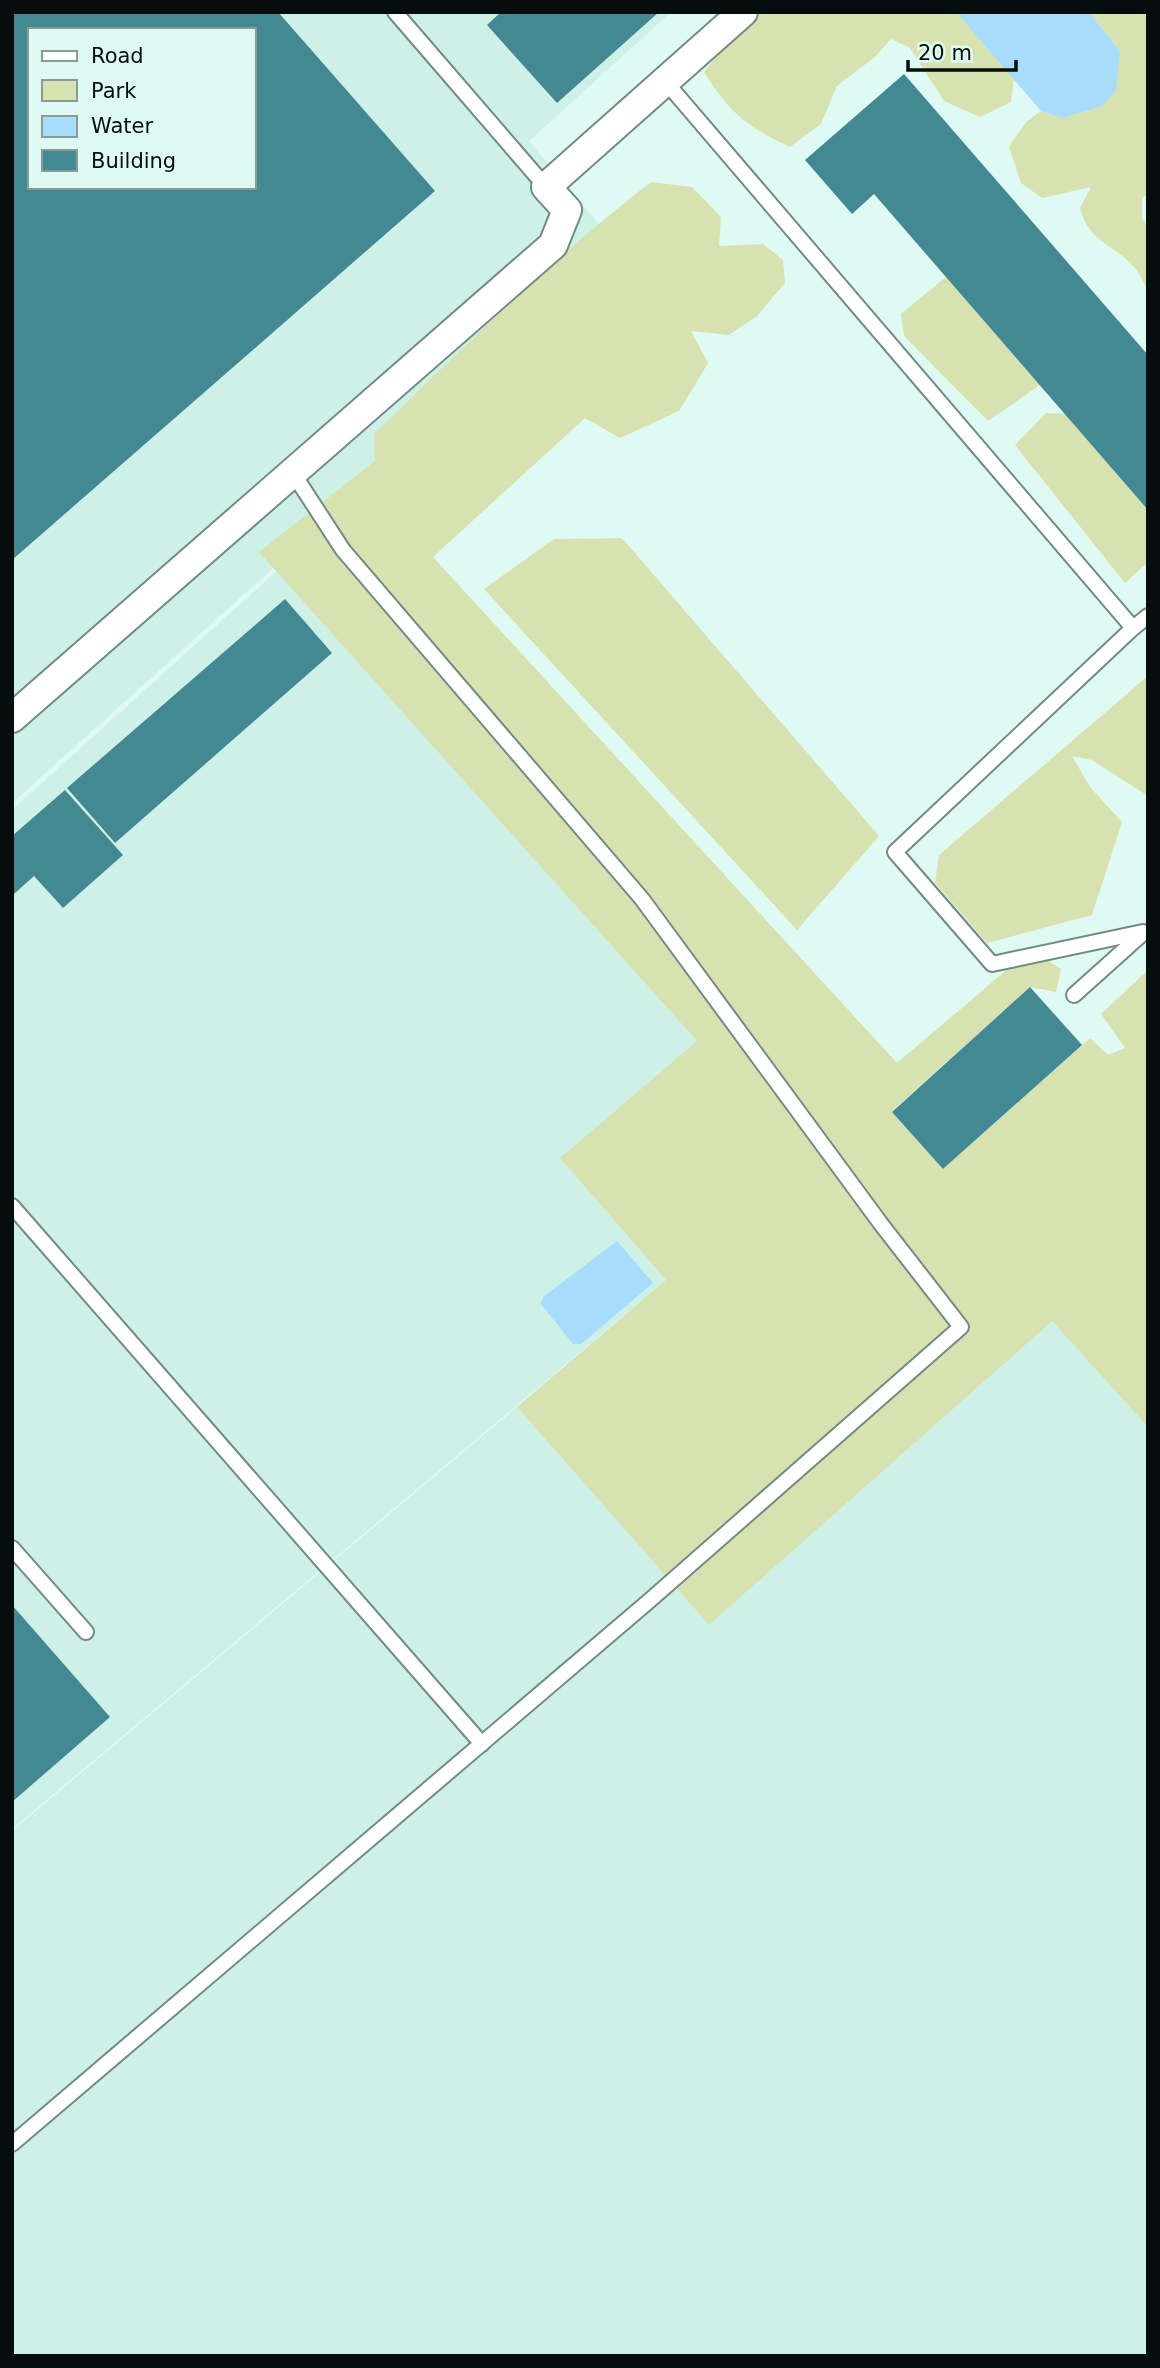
<svg xmlns="http://www.w3.org/2000/svg" width="1160" height="2368" font-family="'DejaVu Sans',sans-serif">
<rect width="100%" height="100%" fill="#dffaf3"/>
<!-- built -->
<g fill="#cdf0e7" fill-rule="evenodd">
<path d="M12 12H671L529 141 623 253 12 803ZM30 30H254V187H30Z"/>
<path d="M277 571 697 1041 560 1158 666 1280 12 1829V810Z"/>
<path d="M1052 1320 1148 1427V2356H12V1831L517 1407 709 1625Z"/>
</g>
<!-- green -->
<g fill="#d7e2b0">
<path d="M763 12H956L1014 79 1011 102 980 117 944 101 910 48 891 39 876 56 837 86 821 124 790 147C748 128 728 111 704 72L728 42Z"/>
<path d="M1089 12H1148V194L1142 198V218L1148 227V291C1144 284 1140 273 1134 267 1113 243 1090 244 1080 208L1091 187 1042 198 1021 183 1009 147 1026 122 1041 111 1063 118 1120 51Z"/>
<path d="M651 182 692 187 721 217 719 246 763 244 783 260 785 283 757 316 729 335 691 331 708 363 679 411 620 438 585 418 433 557 897 1063 1030 950 1061 969 1056 992 1030 987 892 1111 943 1169 1090 1038 1108 1055 1125 1048 1101 1014 1148 970V1427L1052 1321 709 1625 517 1407 666 1280 560 1158 697 1041 259 552 375 461 374 434C464 347 552 258 651 182Z"/>
<path d="M946 277 1040 385 988 421 904 336 901 314Z"/>
<path d="M1046 413 1065 414 1148 510V562L1125 583 1015 445Z"/>
<path d="M622 538 879 836 797 930 484 589 554 539Z"/>
<path d="M1148 676V796L1092 760 1072 756 1090 787 1122 822 1092 915 987 943 935 883 939 855Z"/>
</g>
<!-- water -->
<g fill="#a8dcfd">
<path d="M956 12H1089L1120 51 1116 91 1102 106 1062 118 1041 111Z"/>
<path d="M617 1241 653 1283 581 1344H573L541 1304 543 1297Z"/>
</g>
<!-- building -->
<g fill="#438892" fill-rule="evenodd">
<path d="M12 12H278L435 191 12 560ZM30 30H254V187H30Z"/>
<path d="M501 12H659L557 103 487 25Z"/>
<path d="M904 74 1148 355V510L874 194 852 214 805 160Z"/>
<path d="M285 599 332 653 115 843 67 788Z"/>
<path d="M65 790 123 855 63 908 34 876 14 894 12 891V836Z"/>
<path d="M1030 987 1082 1045 943 1169 892 1112Z"/>
<path d="M12 1605 110 1717 12 1802Z"/>
</g>
<g fill="none" stroke-linecap="round" stroke-linejoin="round">
<defs>
<g id="service">
<path d="M395 12 546 187"/>
<path d="M665 81 1133 628 1148 616"/>
<path d="M1133 628 895 852 992 964 1143 932"/>
<path d="M1074 995 1142 934"/>
<path d="M12 1206 482 1744"/>
<path d="M12 1548 86 1632"/>
<path d="M12 2144 649 1601 961 1327 881 1224 642 899 343 550 293 473"/>
</g>
<path id="minor" d="M12 718 553 245 567 210 546 187 743 12"/>
</defs>
<!-- service casing -->
<use href="#service" stroke="#738b85" stroke-width="18"/>
<!-- minor casing -->
<use href="#minor" stroke="#738b85" stroke-width="32"/>
<!-- service -->
<use href="#service" stroke="#fff" stroke-width="14"/>
<!-- minor -->
<use href="#minor" stroke="#fff" stroke-width="28"/>
</g>
<!-- border -->
<rect width="1160" height="2368" fill="none" stroke="#050e0c" stroke-width="28"/>
<!-- legend -->
<rect x="28" y="28" width="228" height="161" fill="#dffaf3" stroke="#889c97" stroke-width="2"/>
<rect x="42" y="51" width="35" height="10" fill="#ffffff" stroke="#889c97" stroke-width="2"/>
<text x="91" y="63" font-size="21" fill="#050e0c">Road</text>
<rect x="42" y="80" width="35" height="21" fill="#d7e2b0" stroke="#889c97" stroke-width="2"/>
<text x="91" y="98" font-size="21" fill="#050e0c">Park</text>
<rect x="42" y="116" width="35" height="21" fill="#a8dcfd" stroke="#889c97" stroke-width="2"/>
<text x="91" y="133" font-size="21" fill="#050e0c">Water</text>
<rect x="42" y="150" width="35" height="21" fill="#438892" stroke="#889c97" stroke-width="2"/>
<text x="91" y="168" font-size="21" fill="#050e0c">Building</text>
<!-- scale -->
<path d="M908 60v10h108v-10" fill="none" stroke="#050e0c" stroke-width="3.5"/>
<text x="918" y="60" font-size="21" fill="#050e0c" stroke="#dffaf3" stroke-width="5" paint-order="stroke">20 m</text>
</svg>
